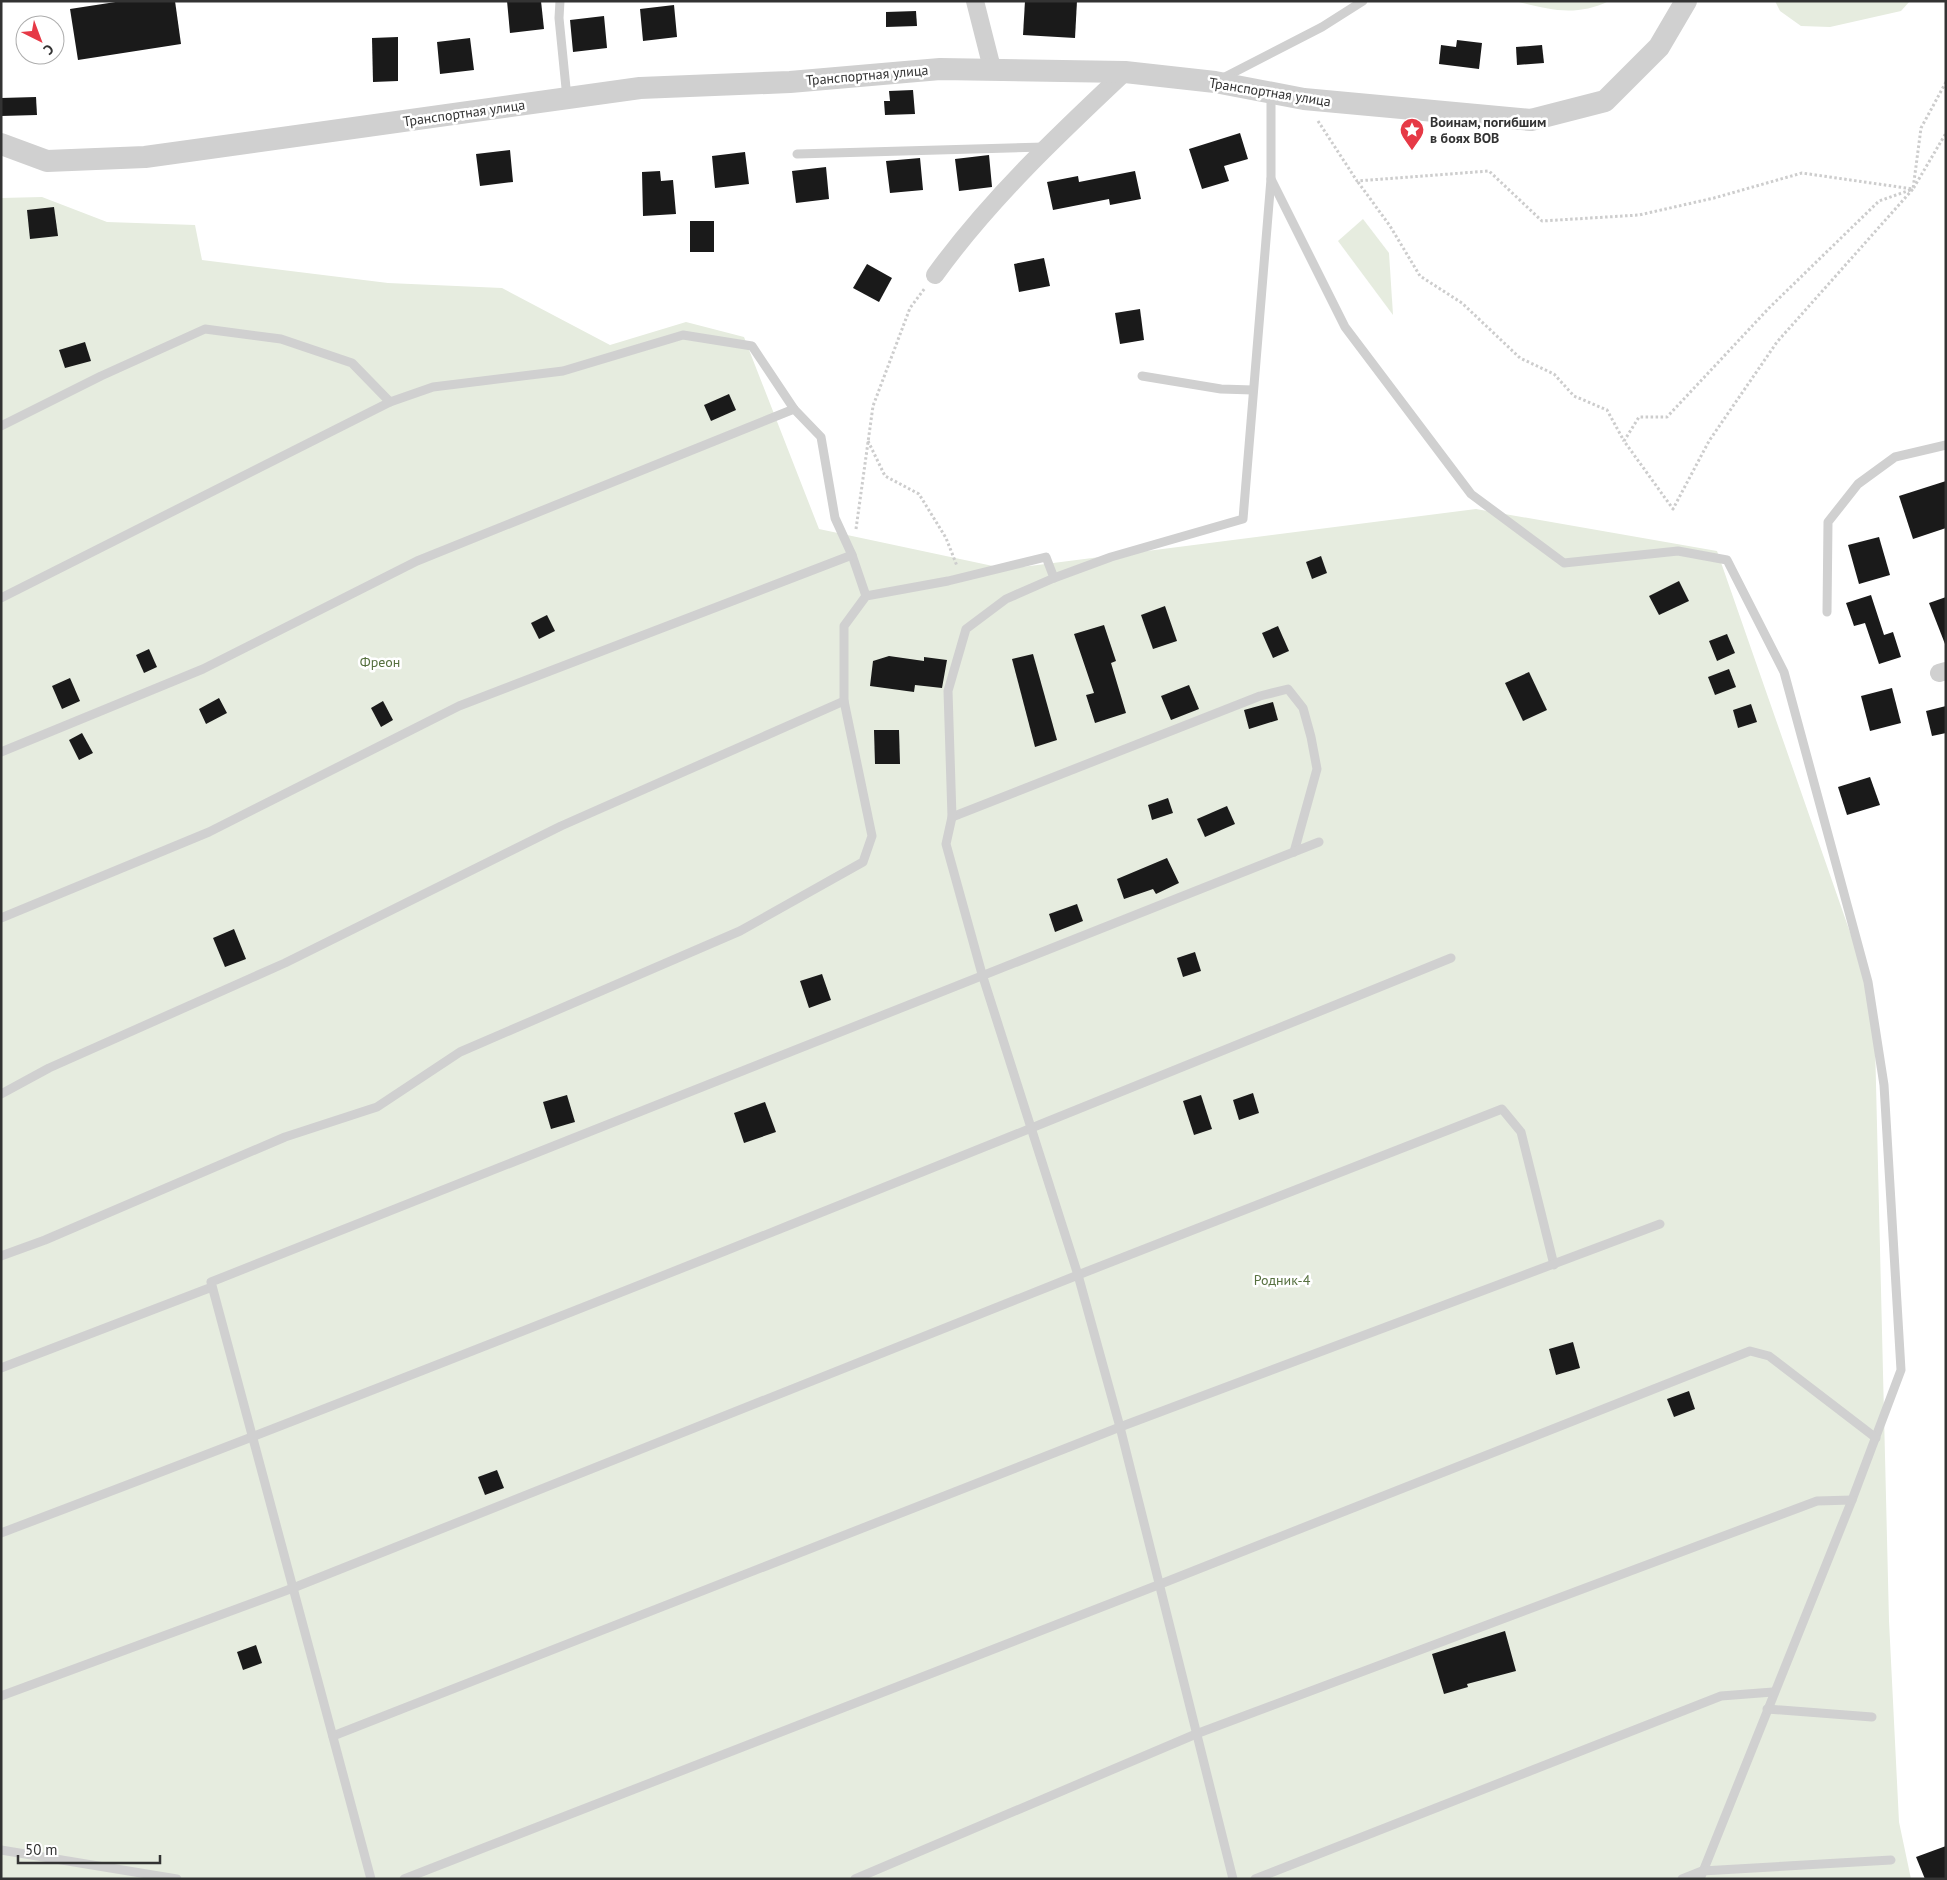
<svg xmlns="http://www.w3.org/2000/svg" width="1947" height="1880" font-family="'PT Sans',sans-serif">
<rect width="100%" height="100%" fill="#fff"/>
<!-- green -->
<g fill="#e6ecdf">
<path d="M1515 1H1609C1576 17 1549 10 1515 1Z"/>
<path d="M1775 1H1910L1901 11 1830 27 1801 26 1780 11Z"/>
<path d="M42 197 107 222 195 225 202 260 388 283 502 288 610 345 686 322 744 337 819 529 1007 569 1476 509 1717 551 1874 1001 1889 1621 1899 1822 1911 1879H1V198Z"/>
<path d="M1363 219 1389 253 1393 315 1338 241Z"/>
</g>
<!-- building -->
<g fill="#1a1a1a">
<path d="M122 1H175L181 44 78 60 70 9Z"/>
<path d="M507 1H541L544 29 510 33Z"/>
<path d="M1025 1H1077L1075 38 1023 35Z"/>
<path d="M674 5 677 37 643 41 640 9Z"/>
<path d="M916 11 917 26 886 27V12Z"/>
<path d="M604 16 607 48 573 52 570 20Z"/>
<path d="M398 37V81L373 82 372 38Z"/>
<path d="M470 38 474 70 440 74 437 42Z"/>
<path d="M1457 40 1482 43 1479 69 1439 64 1441 45 1456 47Z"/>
<path d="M1542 45 1544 63 1517 65 1516 47Z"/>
<path d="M913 90 915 114 885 115 884 101H890L889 91Z"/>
<path d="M36 97 37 115 1 116V98Z"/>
<path d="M1240 133 1248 159 1224 166 1229 181 1202 189 1189 149Z"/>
<path d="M510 150 513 182 480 186 476 154Z"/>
<path d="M745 152 749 184 715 188 712 156Z"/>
<path d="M989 155 992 187 959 191 955 159Z"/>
<path d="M920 158 923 190 890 193 886 161Z"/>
<path d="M826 167 829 199 796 203 792 171Z"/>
<path d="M660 171 661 181 673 180 676 214 643 216 642 172Z"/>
<path d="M1135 171 1141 199 1110 205 1109 199 1053 210 1047 182 1078 176 1079 182Z"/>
<path d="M54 207 58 236 30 239 27 210Z"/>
<rect x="690" y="221" width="24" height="31"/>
<path d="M1044 258 1050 286 1019 292 1014 264Z"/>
<path d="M867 264 892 278 879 302 853 288Z"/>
<path d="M1140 309 1144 340 1120 344 1115 313Z"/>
<path d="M85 342 91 361 65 368 59 350Z"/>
<path d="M729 394 736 410 711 421 704 405Z"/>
<path d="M1946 481V528L1913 539 1899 496Z"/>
<path d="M1879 537 1890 575 1859 584 1848 545Z"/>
<path d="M1321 556 1327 573 1312 579 1306 562Z"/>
<path d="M1679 581 1689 601 1659 615 1649 596Z"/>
<path d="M1871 595 1884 635 1893 632 1901 657 1879 664 1865 623 1854 626 1846 603Z"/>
<path d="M1946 597V643L1945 644 1929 603Z"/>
<path d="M1165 606 1177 641 1153 649 1141 615Z"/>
<path d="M547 615 555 631 539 639 531 623Z"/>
<path d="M1104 625 1116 661 1111 663 1126 713 1095 723 1086 695 1094 693 1074 634Z"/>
<path d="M1278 626 1289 651 1273 658 1262 633Z"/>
<path d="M1727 634 1735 653 1717 661 1709 641Z"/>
<path d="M149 649 157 667 144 673 136 655Z"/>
<path d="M1033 654 1057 740 1035 747 1012 659Z"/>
<path d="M889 656 924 661V657L947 660 942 688 915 685 914 692 870 686 873 661Z"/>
<path d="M1729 669 1736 687 1715 695 1708 677Z"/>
<path d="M1529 672 1547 710 1523 721 1505 683Z"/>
<path d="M70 678 80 701 62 709 52 686Z"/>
<path d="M1189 685 1199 709 1171 720 1161 696Z"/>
<path d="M1892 688 1901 723 1870 731 1861 696Z"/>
<path d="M219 698 227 713 206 724 199 709Z"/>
<path d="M383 701 393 720 381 727 371 708Z"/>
<path d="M1273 702 1278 720 1249 729 1244 710Z"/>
<path d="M1751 704 1757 722 1738 728 1733 710Z"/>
<path d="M1946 706V733L1932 736 1926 711Z"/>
<path d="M874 730H899L900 764H875Z"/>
<path d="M82 733 93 753 79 760 69 740Z"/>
<path d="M1870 777 1880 805 1847 815 1838 787Z"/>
<path d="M1168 798 1173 813 1152 820 1148 805Z"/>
<path d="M1227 806 1235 824 1205 837 1197 819Z"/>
<path d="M1167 858 1179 883 1156 894 1153 889 1124 899 1117 879Z"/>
<path d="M1077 904 1083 921 1055 932 1049 914Z"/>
<path d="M234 929 246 959 225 967 213 938Z"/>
<path d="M1195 952 1201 971 1183 977 1177 958Z"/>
<path d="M822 974 831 1000 809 1008 800 981Z"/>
<path d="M1253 1093 1259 1113 1239 1120 1233 1100Z"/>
<path d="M567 1095 575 1122 551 1129 543 1102Z"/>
<path d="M1201 1095 1212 1129 1194 1135 1183 1101Z"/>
<path d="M765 1102 776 1132 744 1143 734 1113Z"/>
<path d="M1573 1342 1580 1368 1556 1375 1549 1349Z"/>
<path d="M1689 1391 1695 1409 1674 1417 1667 1399Z"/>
<path d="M497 1470 504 1488 485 1495 478 1477Z"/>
<path d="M1505 1631 1516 1671 1467 1684 1468 1687 1444 1694 1432 1654Z"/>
<path d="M256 1645 262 1663 243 1670 237 1652Z"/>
<path d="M1946 1846V1879H1925L1916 1857Z"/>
</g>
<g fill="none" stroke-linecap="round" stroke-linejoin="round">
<!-- path -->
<g stroke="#cdcdcd" stroke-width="3" stroke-dasharray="2.5 2.5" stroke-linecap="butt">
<path d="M1946 82 1921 128 1913 189 1946 133"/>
<path d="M1318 121 1357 181 1489 171 1542 221 1639 215 1714 198 1802 173 1913 189 1777 342 1709 441 1673 509 1624 441 1639 417H1667L1769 308 1879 201 1913 189"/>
<path d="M1358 182 1390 226 1420 276 1462 303 1520 358 1554 374 1574 396 1607 410 1624 441"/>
<path d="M868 441 885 476 919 494 946 538 957 566"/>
<path d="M856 529 873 406 910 308 925 288"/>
</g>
<!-- service -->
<g stroke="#d0d0d0" stroke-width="9">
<path d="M560 1 559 18 567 98"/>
<path d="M1223 78 1322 27 1363 1"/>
<path d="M797 154 1044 147"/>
<path d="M1271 179 1345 327 1471 494 1564 563 1678 551 1727 560 1784 672 1868 982 1884 1085 1901 1370 1852 1500 1700 1879"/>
<path d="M1142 376 1221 389 1253 390"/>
<path d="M1 426 101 376 205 329 281 339 352 363 390 402"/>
<path d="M1 598 390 402 433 387 563 371 683 335 752 346 794 409"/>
<path d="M1827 612 1828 522 1858 484 1895 457 1946 445"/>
<path d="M1 752 203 669 417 561 794 409 821 437 835 518 852 555 866 596"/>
<path d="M952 817 1260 696 1288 689 1303 708 1311 737 1317 769 1294 852"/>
<path d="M1 918 209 832 459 706 852 555"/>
<path d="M1 1094 49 1068 285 963 561 826 844 701"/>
<path d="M1 1256 45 1240 285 1137 377 1107 460 1052 740 931 863 862 872 836 844 701V626L866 596 948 581 1046 557 1054 578"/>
<path d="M1 1368 212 1287"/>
<path d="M1 1533C487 1349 969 1154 1451 958"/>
<path d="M1 1696 293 1588 1078 1275 1502 1109 1521 1132 1554 1265"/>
<path d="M1767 1709 1872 1717"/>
<path d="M333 1736 1120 1427 1660 1224"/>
<path d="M1 1850 177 1879"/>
<path d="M371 1879 211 1282 1319 842"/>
<path d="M404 1879 1158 1585 1750 1351 1769 1356 1876 1438"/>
<path d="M855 1879 1196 1734 1817 1501 1852 1500"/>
<path d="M1233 1879 1120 1427 1078 1275 982 974 946 844 952 817 948 691 966 629 1006 599 1054 578 1111 557 1243 519 1271 179V94"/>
<path d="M1255 1879 1721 1696 1773 1692"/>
<path d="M1682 1879 1702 1871 1891 1860"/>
</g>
<!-- minor -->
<g stroke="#d0d0d0" stroke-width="18">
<path d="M975 1 992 68"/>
<path d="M935 275C989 200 1058 135 1125 72"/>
<path d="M1939 673 1946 671"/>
</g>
<!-- tertiary -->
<path stroke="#d0d0d0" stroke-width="22" d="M1 144 47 161 145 157 640 88 790 82 940 69 1125 72 1215 82 1304 99 1531 120 1605 101 1659 47 1686 1"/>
</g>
<!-- icons -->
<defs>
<symbol id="sight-pin" viewBox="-11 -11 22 30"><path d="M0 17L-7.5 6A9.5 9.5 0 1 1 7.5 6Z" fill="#e63946" stroke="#fff"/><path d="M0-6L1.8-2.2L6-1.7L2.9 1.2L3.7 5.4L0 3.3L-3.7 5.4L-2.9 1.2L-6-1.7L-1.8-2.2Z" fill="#fff"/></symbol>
</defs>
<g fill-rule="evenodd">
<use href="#sight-pin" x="1398" y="116" width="28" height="38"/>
</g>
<g text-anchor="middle" stroke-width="5" stroke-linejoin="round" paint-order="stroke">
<!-- street labels -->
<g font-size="14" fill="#333" stroke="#fff">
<text transform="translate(867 75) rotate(-5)" y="5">Транспортная улица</text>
<text transform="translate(1270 92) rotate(9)" y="5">Транспортная улица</text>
<text transform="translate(464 113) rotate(-8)" y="5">Транспортная улица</text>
</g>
<!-- poi labels -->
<g font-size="14" font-weight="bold" fill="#333" stroke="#fff" text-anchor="start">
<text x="1430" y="127">Воинам, погибшим<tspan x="1430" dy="16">в боях ВОВ</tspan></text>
</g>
<!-- park labels -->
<g font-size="14" fill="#56703f" stroke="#fff">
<text x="380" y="667">Фреон</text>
<text x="1282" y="1285">Родник-4</text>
</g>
</g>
<!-- border -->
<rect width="1947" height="1880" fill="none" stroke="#333333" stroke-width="5"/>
<!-- north arrow -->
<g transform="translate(40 40) rotate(138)"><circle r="24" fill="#ffffff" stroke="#adadad"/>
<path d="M0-4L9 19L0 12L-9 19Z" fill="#e63946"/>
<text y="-8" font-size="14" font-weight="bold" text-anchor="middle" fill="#333333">С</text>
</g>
<!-- scale -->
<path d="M18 1855v8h142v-8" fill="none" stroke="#333333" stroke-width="2.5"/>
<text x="25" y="1855" font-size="15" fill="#333333" stroke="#ffffff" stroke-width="4" paint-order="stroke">50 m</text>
</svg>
